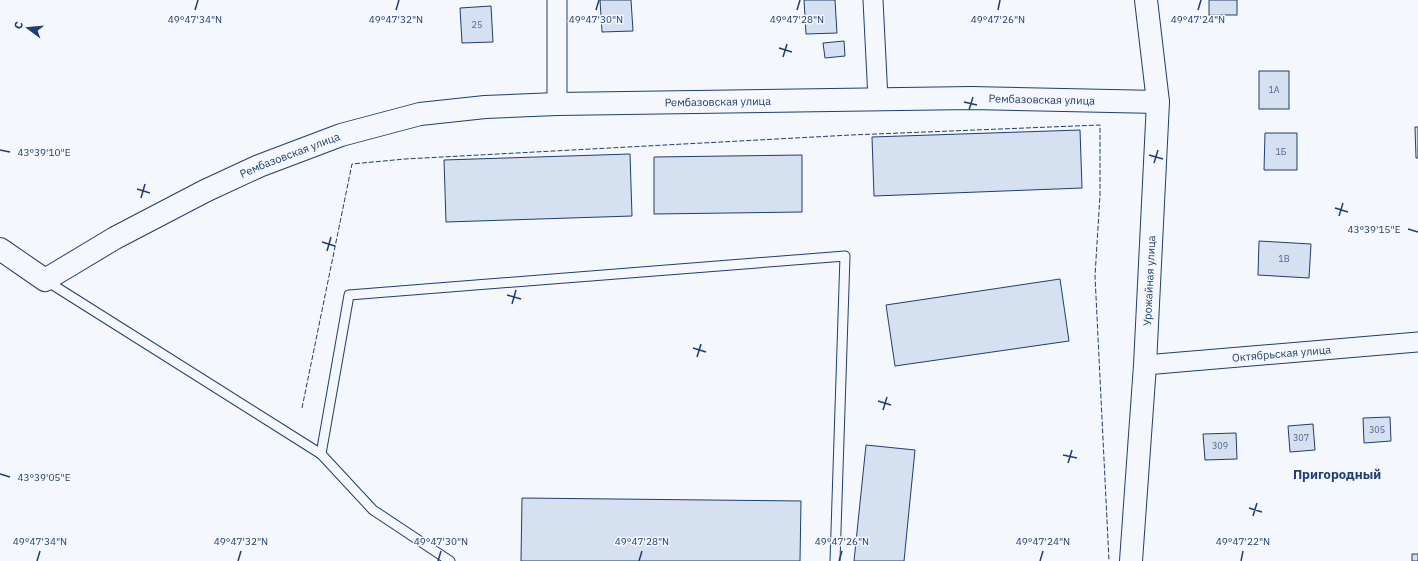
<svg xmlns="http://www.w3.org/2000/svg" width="1418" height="561" font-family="'IBM Plex Sans',sans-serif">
<rect width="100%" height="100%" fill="#f4f7fb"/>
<!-- building -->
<g fill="#d5e0f0" stroke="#1d3f73">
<path d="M600 0H631L633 31 602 32Z"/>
<path d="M804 0H835L837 33 806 34Z"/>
<rect x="1209" y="0" width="28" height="15"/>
<path d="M491 6 493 42 462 43 460 8Z"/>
<path d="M844 41 845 56 825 58 823 43Z"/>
<rect x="1259" y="71" width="30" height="38"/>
<path d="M1415 127H1418V158H1416Z"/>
<path d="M1080 130 1082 188 874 196 872 137Z"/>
<path d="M1265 133H1297V170H1264Z"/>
<path d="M630 154 632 216 446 222 444 160Z"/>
<path d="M802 155V212L654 214V157Z"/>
<path d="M1259 241 1311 244 1309 278 1258 275Z"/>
<path d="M1060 279 1069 341 895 366 886 305Z"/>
<path d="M1390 417 1391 441 1364 443 1363 418Z"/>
<path d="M1313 424 1315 450 1290 452 1288 426Z"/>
<path d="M1236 433 1237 459 1205 460 1203 434Z"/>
<path d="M866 445 915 450 904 561H854Z"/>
<path d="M522 498 801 501 800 561H521Z"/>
<rect x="1412" y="554" width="6" height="7"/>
</g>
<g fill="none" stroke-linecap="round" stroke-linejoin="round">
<defs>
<g id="service">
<path d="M45 280 321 454 373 510 450 561"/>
<path d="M321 454 349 295 845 256 835 561"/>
</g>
<g id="minor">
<path d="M873 0 878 99"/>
<path d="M557 104V0"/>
<path id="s1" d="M1145 365 1418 342"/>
</g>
<g id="tertiary">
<path id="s2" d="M0 249 45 280 115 238 205 191 259 166 341 135 420 114 485 107 557 104 971 98 1158 102"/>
<path id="s3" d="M1131 561 1145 365 1158 102 1146 0"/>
</g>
</defs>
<!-- service casing -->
<use href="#service" stroke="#1d3f73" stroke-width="11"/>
<!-- minor casing -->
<use href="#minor" stroke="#1d3f73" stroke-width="21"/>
<!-- tertiary casing -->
<use href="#tertiary" stroke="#1d3f73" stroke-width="24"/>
<!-- service -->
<use href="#service" stroke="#f4f7fb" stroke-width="9"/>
<!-- minor -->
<use href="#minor" stroke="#f4f7fb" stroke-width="19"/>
<!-- tertiary -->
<use href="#tertiary" stroke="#f4f7fb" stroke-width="22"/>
<!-- fence -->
<path stroke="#1d3f73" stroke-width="1" stroke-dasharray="5 2" stroke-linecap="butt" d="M302 408 352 164 405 159 851 135 1100 125V195L1095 276 1109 561"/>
</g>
<!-- ticks -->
<path fill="none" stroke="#1d3f73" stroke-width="1.5" d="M195 10 198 0M396 10 399 0M596 10 599 0M797 10 800 0M998 10 1000 0M1198 10 1201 0M779 48 792 52M783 57 787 44M964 102 977 105M969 110 973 97M0 150 10 152M1149 155 1163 159M1154 163 1158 150M137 189 150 193M141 198 145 184M1335 208 1348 212M1339 216 1343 203M1408 229 1418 232M322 242 335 246M327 251 331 237M507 295 521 299M512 304 516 290M693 348 706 352M697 357 701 344M878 401 891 405M883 410 887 397M1063 455 1077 458M1068 463 1072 450M0 474 10 477M1249 508 1262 512M1253 516 1257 503M37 561 40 551M238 561 241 551M438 561 441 551M639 561 642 551M839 561 842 551M1040 561 1043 551M1241 561 1243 551"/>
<g text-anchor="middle" stroke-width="3" stroke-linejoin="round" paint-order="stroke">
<!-- number labels -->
<g font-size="9" fill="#4b6792">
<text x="477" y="28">25</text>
<text x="1274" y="93">1А</text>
<text x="1281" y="155">1Б</text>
<text x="1284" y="262">1В</text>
<text x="1377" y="433">305</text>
<text x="1301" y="441">307</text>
<text x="1220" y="449">309</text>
</g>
<!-- street labels -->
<g font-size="11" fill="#1d3f73" stroke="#f4f7fb">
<text dy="4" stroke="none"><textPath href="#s2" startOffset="1089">Рембазовская улица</textPath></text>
<text dy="4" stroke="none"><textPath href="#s2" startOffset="765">Рембазовская улица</textPath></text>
<text dy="4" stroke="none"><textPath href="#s2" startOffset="330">Рембазовская улица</textPath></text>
<text dy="4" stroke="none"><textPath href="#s3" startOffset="281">Урожайная улица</textPath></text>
<text dy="4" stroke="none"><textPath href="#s1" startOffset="137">Октябрьская улица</textPath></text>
</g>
<!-- quarter labels -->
<g font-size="13" font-weight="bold" fill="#1d3f73" stroke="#f4f7fb">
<text x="1337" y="479">Пригородный</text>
</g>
</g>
<g font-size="10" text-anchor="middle" fill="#1d3f73" stroke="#f4f7fb" stroke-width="3" stroke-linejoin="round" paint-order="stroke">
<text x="195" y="23">49°47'34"N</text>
<text x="396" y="23">49°47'32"N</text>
<text x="596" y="23">49°47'30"N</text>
<text x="797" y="23">49°47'28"N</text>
<text x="998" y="23">49°47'26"N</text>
<text x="1198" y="23">49°47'24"N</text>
<text x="44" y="156">43°39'10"E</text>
<text x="1374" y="233">43°39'15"E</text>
<text x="44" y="481">43°39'05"E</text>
<text x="40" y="545">49°47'34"N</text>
<text x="241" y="545">49°47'32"N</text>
<text x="441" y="545">49°47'30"N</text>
<text x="642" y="545">49°47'28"N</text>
<text x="842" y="545">49°47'26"N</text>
<text x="1043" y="545">49°47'24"N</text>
<text x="1243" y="545">49°47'22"N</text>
</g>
<!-- north arrow -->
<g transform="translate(28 28) rotate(286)" stroke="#f4f7fb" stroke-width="3" paint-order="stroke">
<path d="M0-3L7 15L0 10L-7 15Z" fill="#1d3f73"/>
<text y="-6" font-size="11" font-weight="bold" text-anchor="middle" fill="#1d3f73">С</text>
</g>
</svg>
